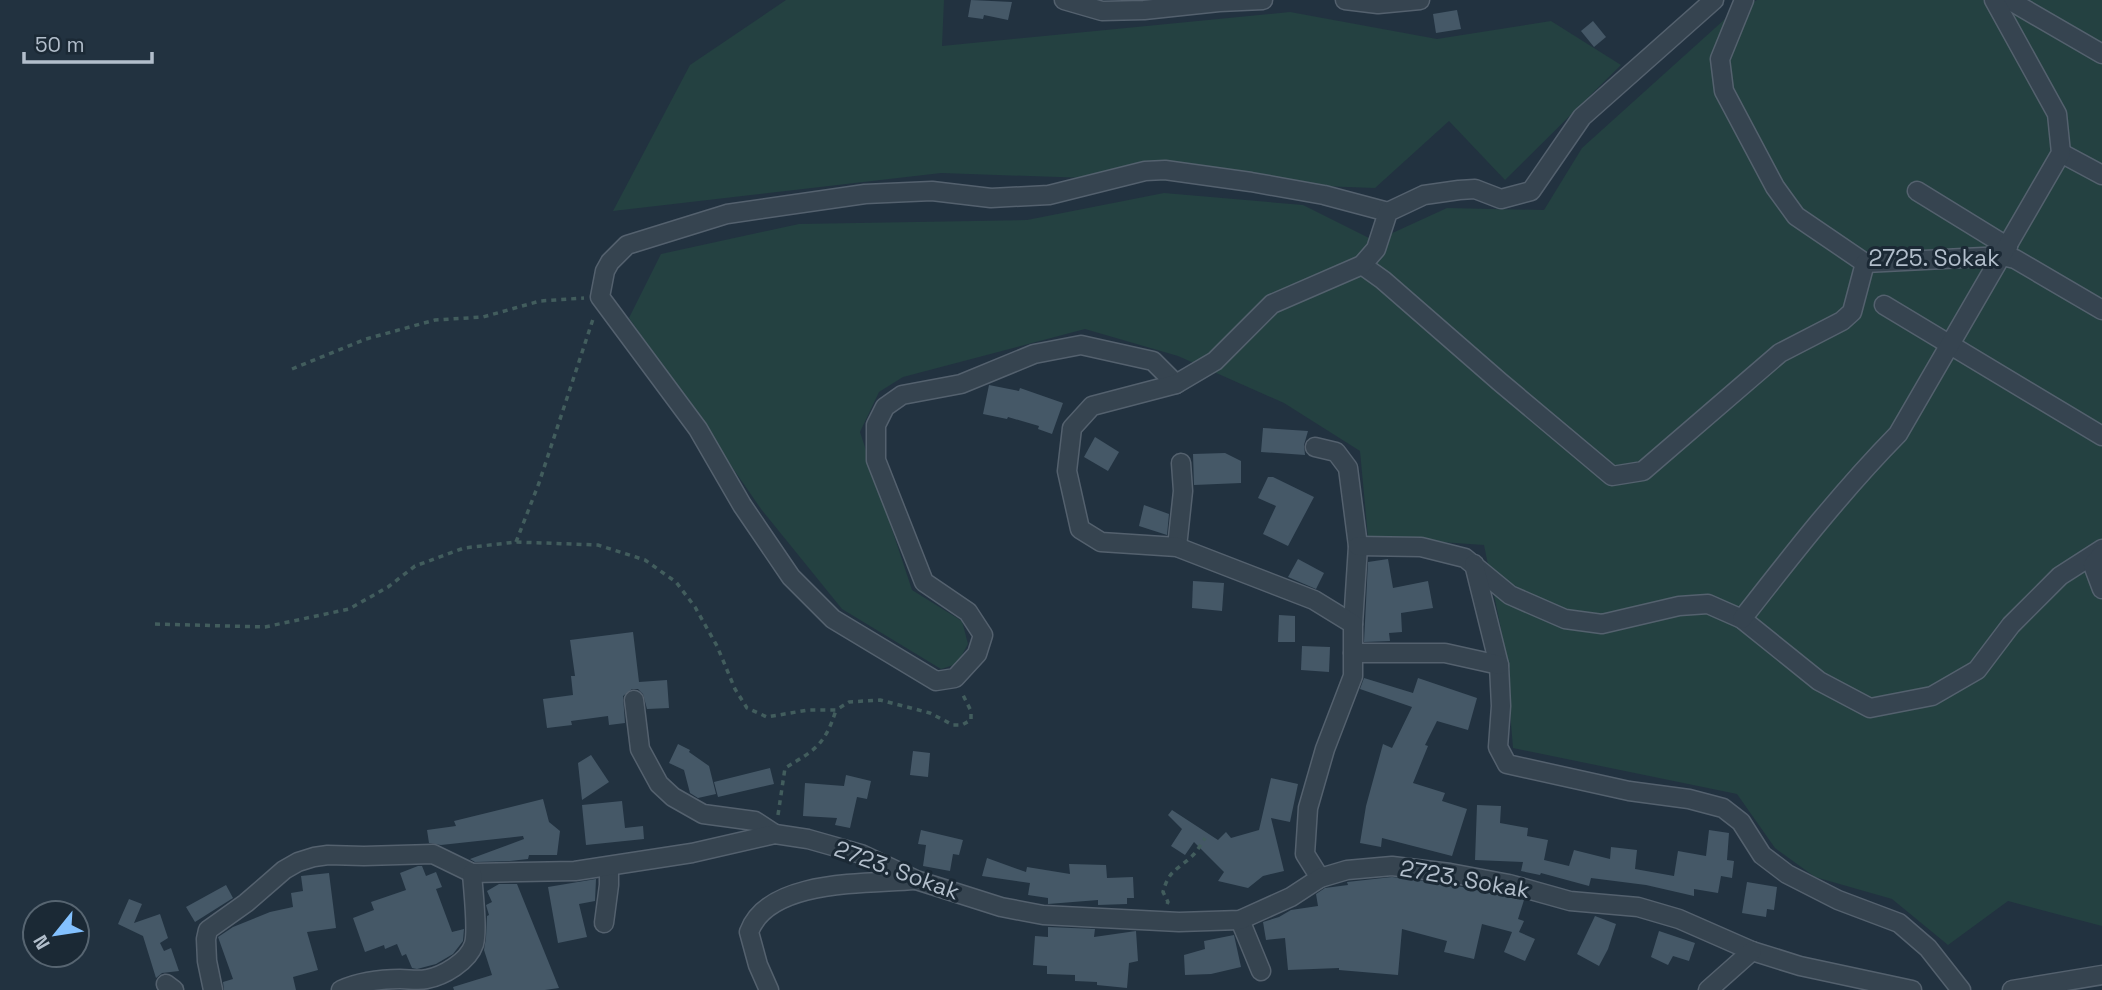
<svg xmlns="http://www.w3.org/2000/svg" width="2102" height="990" font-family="'Space Grotesk',sans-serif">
<rect width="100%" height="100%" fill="#223240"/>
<!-- green -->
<g fill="#244141">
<path d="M786 0H944L942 46 1290 12 1437 39 1551 21 1621 65 1505 180 1449 121 1375 188 941 173 613 211 690 65Z"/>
<path d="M1757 0H2102V926L2008 901 1948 945 1892 899 1815 877 1775 848 1737 794 1513 748 1505 649 1484 545 1368 537 1360 451 1284 403 1178 356 1085 329 903 377 879 392 860 432 912 590 962 621 968 644 957 664 941 669 842 609 761 509 629 318 661 254 799 224 1027 220 1164 193 1303 205 1375 241 1447 208 1544 210 1582 148 1725 19Z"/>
</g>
<!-- building -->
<g fill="#455867">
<path d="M971 0 1012 2 1008 20 984 15 983 19 968 17Z"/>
<path d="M1457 10 1461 29 1436 33 1433 14Z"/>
<path d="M1593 21 1606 37 1594 47 1581 31Z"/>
<path d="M989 385 1019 391 1020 388 1063 403 1052 434 1038 429 1039 426 1008 417 1007 419 983 414Z"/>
<path d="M1263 428 1308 431 1304 445 1305 455 1261 452Z"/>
<path d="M1095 437 1119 452 1108 471 1084 457Z"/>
<path d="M1225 453 1241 461V483L1194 485 1193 454Z"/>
<path d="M1268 477H1273L1314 497 1288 546 1263 534 1276 506 1258 498Z"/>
<path d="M1144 505 1169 514 1167 535 1139 526Z"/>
<path d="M1298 559 1324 573 1316 589 1288 577Z"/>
<path d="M1388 559 1393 588 1428 581 1433 608 1401 613 1402 632 1389 633 1390 641 1364 642 1368 562Z"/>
<path d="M1193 581 1224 583 1222 611 1192 608Z"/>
<path d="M1279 615 1295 616V642H1278Z"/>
<path d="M633 632 639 682 667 680 669 708 647 709 643 694 638 689H632L623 696 625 723 609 725 608 716 571 721 572 725 547 728 543 699 573 695 571 676H575L570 640Z"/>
<path d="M1302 646 1330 647 1329 672 1301 670Z"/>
<path d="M1364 678 1413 693 1418 678 1477 698 1468 730 1437 721 1425 745 1428 746 1413 783 1445 793 1442 801 1467 809 1452 856 1382 838 1381 847 1360 843 1366 806 1383 744 1392 748 1412 707 1360 689Z"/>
<path d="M678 744 690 750 689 752 709 766 716 794 698 798 690 793 684 770 669 763Z"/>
<path d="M913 751 930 753 928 777 910 775Z"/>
<path d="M591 755 609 782 582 800 578 763Z"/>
<path d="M770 768 774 784 718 797 714 782Z"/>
<path d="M846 775 871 781 867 799 857 797 850 828 835 825 837 818 803 816 805 783 844 786Z"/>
<path d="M1271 778 1298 784 1290 822 1271 818 1284 871 1263 876 1248 888 1218 881 1224 872 1194 842 1185 855 1171 846 1182 829 1168 815 1172 810 1218 840 1226 832 1231 838 1259 830Z"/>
<path d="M543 799 549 822 560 831 557 855H529L528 859 510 861 475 862 470 859 524 839 523 836 441 845 429 843 427 830 456 826 454 821Z"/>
<path d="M622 801 625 828 643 826 644 839 586 845 582 805Z"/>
<path d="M1477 805 1501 806 1500 823 1528 828 1527 836 1548 840 1544 860 1569 866 1574 850 1610 859 1611 847 1637 850 1635 869 1674 876 1678 851 1706 856 1709 830 1729 833 1727 860 1734 861 1732 878 1721 876 1718 893 1694 889V896L1646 885 1591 878 1589 886 1541 873 1540 875 1521 871 1523 862 1475 860Z"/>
<path d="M921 830 963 840 959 855 953 854 950 871 923 866 926 845 918 844Z"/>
<path d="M987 858 1026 872 1027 867 1070 874 1069 864 1106 865 1107 878 1133 877 1134 898H1127V904L1098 905V900L1048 904V898L1028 895 1030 883 982 876Z"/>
<path d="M418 866H422L426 876 436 872 442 887 436 889 452 932 464 929 463 941 453 954 436 964 417 969 412 968 406 954 402 956 397 944 385 949 384 945 365 952 353 918 374 910 371 902 406 890 400 873Z"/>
<path d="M329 873 336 928 307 932 318 970 293 977 296 990H224L223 982 233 979 218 937 233 927 270 912 293 907 291 893 303 891 301 876Z"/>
<path d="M1392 877 1448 884 1524 900 1518 919 1524 921 1519 932 1535 939 1525 961 1504 952 1512 932 1482 924 1474 959 1444 952 1447 941 1402 929 1398 975 1339 970V968L1288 970 1285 938 1266 940 1263 922 1279 917 1291 910 1318 906 1316 894 1325 888 1348 885 1347 882Z"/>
<path d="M596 879 595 901 579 904 587 937 558 943 548 887Z"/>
<path d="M1747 882 1777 887 1774 910 1767 909 1766 917 1742 913Z"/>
<path d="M499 884H517L559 988 545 990H454L453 987 492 975 484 950 486 938 487 916 489 915 486 905 492 902 487 891Z"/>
<path d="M226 885 233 898 195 922 186 907Z"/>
<path d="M129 899 142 904 134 923 160 914 168 938 160 943 164 951 171 948 179 971 162 973 156 978 143 936 118 924Z"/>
<path d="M1595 916 1616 924 1608 949 1599 966 1577 954Z"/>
<path d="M1048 927 1095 929 1094 937 1136 931 1138 961 1129 963 1127 988 1097 985V982L1075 981V975L1047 974V966L1033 965 1035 936 1048 937Z"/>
<path d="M1659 931 1695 943 1689 961 1673 956 1668 965 1651 957Z"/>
<path d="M1234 935 1241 967 1211 974 1185 975 1184 955 1205 949 1204 941Z"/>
</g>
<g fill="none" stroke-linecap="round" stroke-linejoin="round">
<defs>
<g id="minor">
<path d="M1064 0 1102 11 1144 10 1219 2 1263 0"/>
<path d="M1345 0 1378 4 1420 0"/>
<path d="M1744 0 1720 59 1724 91 1775 187 1796 216 1865 263 2003 256 2015 259 2102 310"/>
<path d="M2009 0 2102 54"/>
<path d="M2061 153 2102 175"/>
<path d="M1917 191 2008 247"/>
<path d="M1362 265 1383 280 1500 382 1612 476 1643 471 1780 353 1842 321 1852 312 1865 263"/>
<path d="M1884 305 2102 436"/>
<path d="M1176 384 1153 361 1081 345 1034 354 961 384 902 395 885 407 876 425V460L924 582 968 612 983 635 977 654 955 678 936 681 833 619 791 577 742 505 698 429 600 297 605 271 610 262 627 245 727 214 865 194 932 191 991 198 1049 195 1145 171 1165 170 1251 182 1324 195 1388 212"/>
<path d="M1315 447 1336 452 1348 468 1358 546 1353 624"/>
<path d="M1358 546 1421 547 1465 558 1510 595 1565 619 1602 624 1679 606 1708 604 1742 619 1819 681 1870 708 1932 696 1977 670 2011 625 2060 576 2102 549"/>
<path d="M1177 547 1183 491 1181 463"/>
<path d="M2102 554 2093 565 2102 589"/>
<path d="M1474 564 1499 665 1501 706 1498 747 1507 764 1629 791 1689 799 1723 808 1741 822 1762 855 1787 874 1838 900 1899 923 1928 948 1961 990"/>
<path d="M1742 619C1792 555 1841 492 1898 434L2061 153 2057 114 1994 0"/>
<path d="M1353 653H1445L1499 665"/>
<path d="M634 700 640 749 659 784 673 797 703 814 755 821 775 834"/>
<path d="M1320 878 1305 854 1308 808 1325 749 1353 676V624L1314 600 1177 547 1101 542 1080 529 1067 471 1072 428 1092 406 1176 384 1215 361 1272 304 1362 265 1376 249 1388 212 1424 195 1459 190 1475 189 1501 199 1531 191 1582 117 1714 0"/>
<path d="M1240 920 1261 971"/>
<path d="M604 923 609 885V867"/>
<path d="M166 984 174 990"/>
<path d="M213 990 207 961 206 939 208 930 246 903 284 870 298 862 314 857 328 855 364 856 433 854 472 873 575 871 692 853 775 834 808 839 861 854 916 880 1001 907 1043 915 1082 917 1179 922 1240 920 1291 897 1320 878 1347 870 1392 866 1450 873 1509 884 1570 901 1638 907 1679 919 1752 951 1800 966 1912 990"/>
<path d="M341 990C359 982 380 979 400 979 409 979 418 981 427 979 443 976 468 962 474 944 478 929 473 890 472 873"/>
<path d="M769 990 758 965 749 932C768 879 866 884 914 880"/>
<path d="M1708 990 1752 951"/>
<path d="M2012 990 2102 975"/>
</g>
</defs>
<!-- minor casing -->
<use href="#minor" stroke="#54616e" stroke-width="21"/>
<!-- path -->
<g stroke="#425d5d" stroke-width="3.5" stroke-dasharray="5 5" stroke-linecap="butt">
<path d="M292 369 366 339 435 320 483 317 540 301 584 298"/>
<path d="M516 542 539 483 594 316"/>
<path d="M155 624 265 627 349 609 388 587 415 566 464 548 516 542 598 545 645 560 676 582 695 607 717 646 735 689 747 708 767 717 808 710H836L849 702 880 700 930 713 953 725H962L971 720V711L962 693"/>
<path d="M778 815 785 768C815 750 825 745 836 710"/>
<path d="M1167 904 1168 902 1163 892C1169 870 1176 871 1191 857 1197 852 1201 844 1205 838"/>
</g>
<!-- minor -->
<use href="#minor" stroke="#364450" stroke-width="18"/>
</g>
<g text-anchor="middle" stroke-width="6" stroke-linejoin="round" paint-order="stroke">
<!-- street labels -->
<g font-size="23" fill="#b2becb" stroke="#1b2935">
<text x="1934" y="266">2725. Sokak</text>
<text transform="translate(897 870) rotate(20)" y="8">2723. Sokak</text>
<text transform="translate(1465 879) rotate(10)" y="8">2723. Sokak</text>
</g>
</g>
<!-- north arrow -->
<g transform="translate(56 934) rotate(240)"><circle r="33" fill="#1b2935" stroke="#576571" stroke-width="2"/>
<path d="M0-5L12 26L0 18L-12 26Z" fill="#83c1ff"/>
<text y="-10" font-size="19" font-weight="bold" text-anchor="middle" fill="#b2becb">N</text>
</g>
<!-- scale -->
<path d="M24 52v10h128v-10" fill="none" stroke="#b2becb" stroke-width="3.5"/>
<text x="35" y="52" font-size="21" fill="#b2becb" stroke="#1b2935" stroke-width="5" paint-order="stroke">50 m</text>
</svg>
